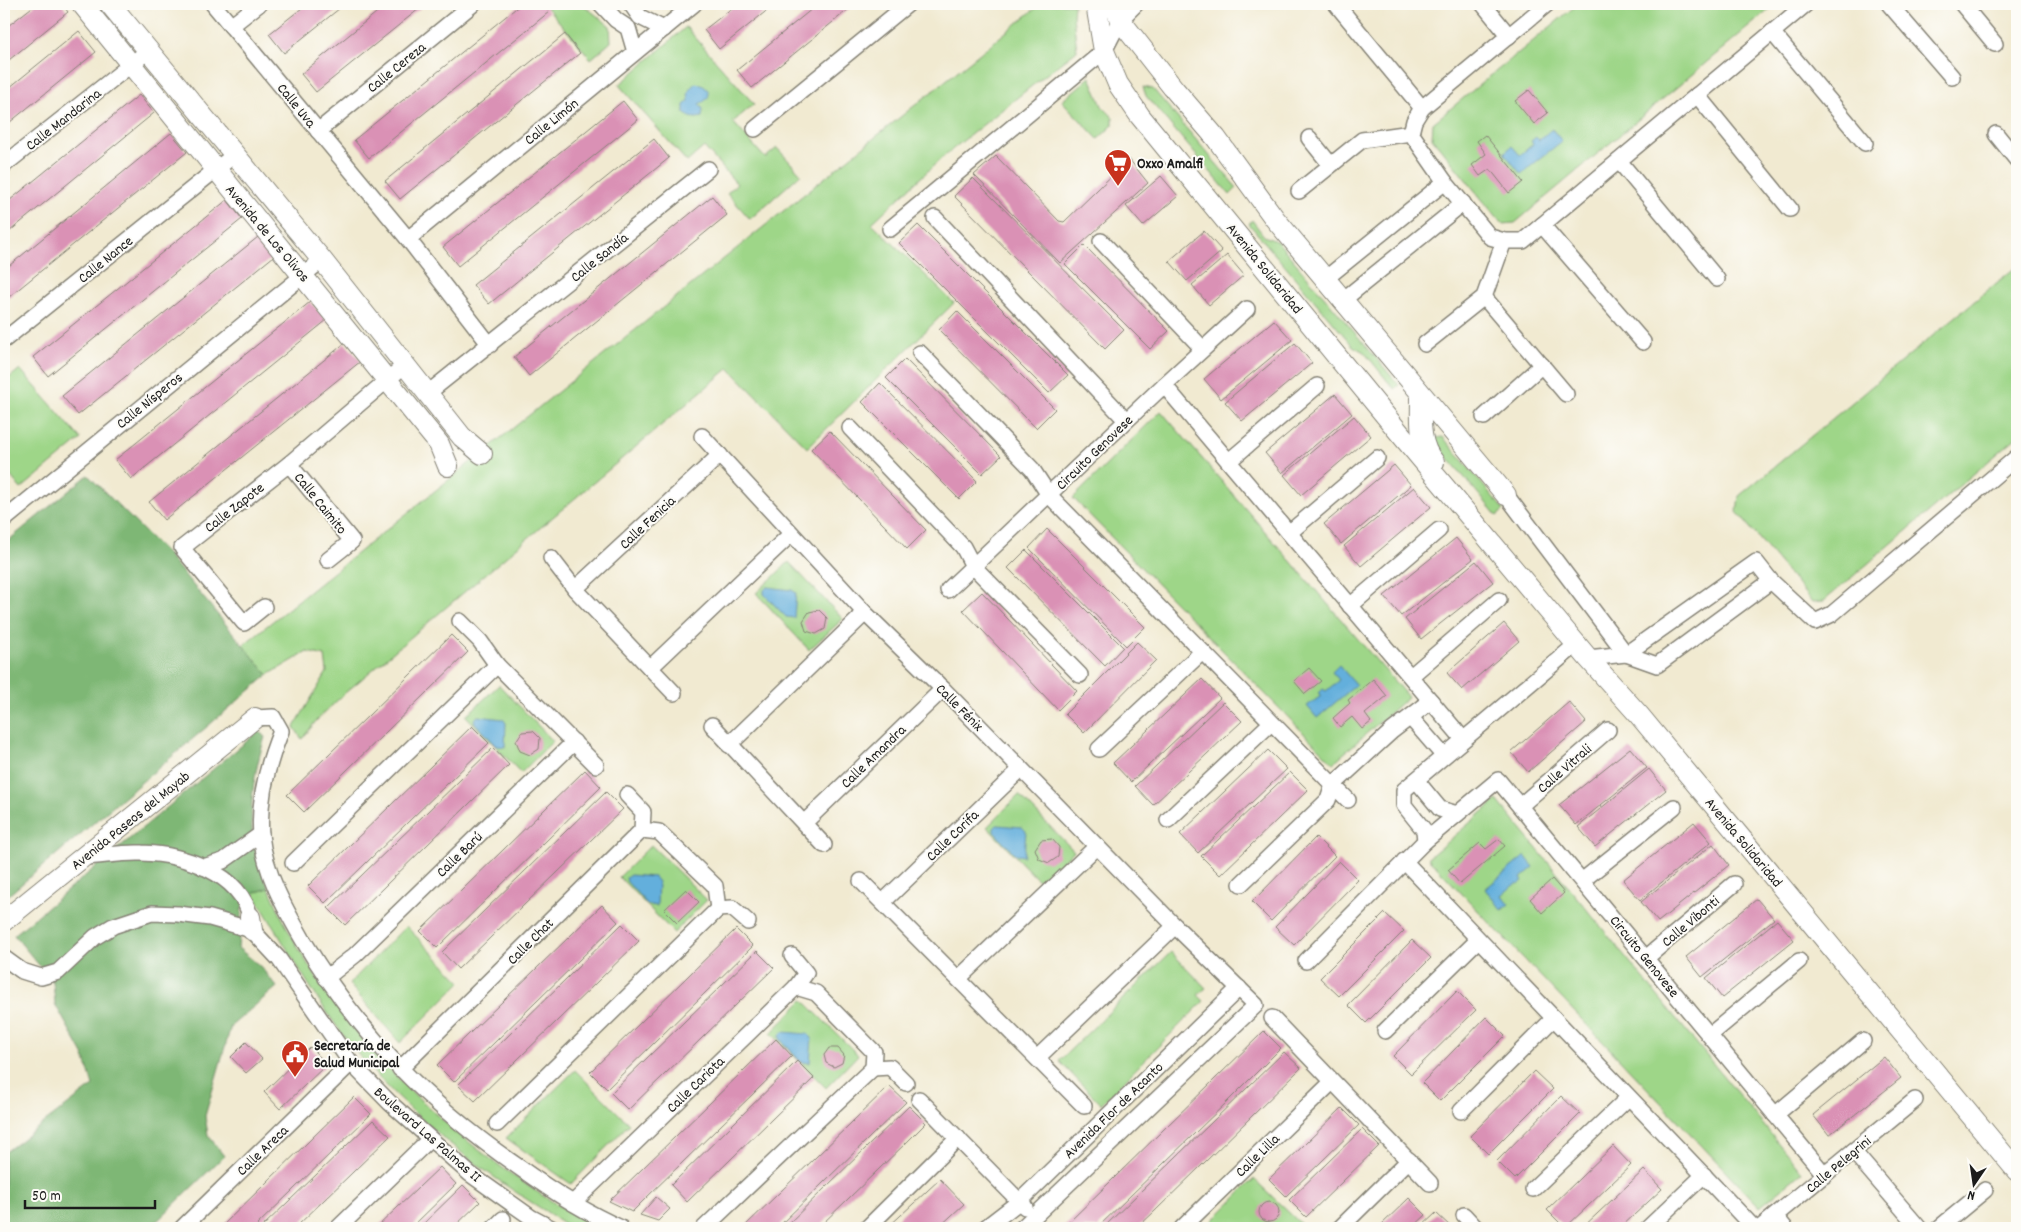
<svg xmlns="http://www.w3.org/2000/svg" width="2021" height="1232" font-family="Dekko,sans-serif">
<rect width="100%" height="100%" fill="#fdfcf7"/>
<filter id="ink" filterUnits="userSpaceOnUse"><feTurbulence type="fractalNoise" baseFrequency=".02" numOctaves="2"/><feDisplacementMap in="SourceGraphic" scale="10" xChannelSelector="R" yChannelSelector="G"/><feConvolveMatrix kernelMatrix="1 2 1 2 8 2 1 2 1" color-interpolation-filters="sRGB"/></filter>
<filter id="wash" filterUnits="userSpaceOnUse"><feTurbulence type="fractalNoise" baseFrequency=".0096" numOctaves="4" result="noise"/><feDisplacementMap in="SourceGraphic" scale="20" xChannelSelector="R" yChannelSelector="G"/><feGaussianBlur stdDeviation="1.12" result="paint"/><feColorMatrix in="noise" values="0 0 0 0 0 0 0 0 0 0 0 0 0 0 0 0 0 1.4 0 .05"/><feComposite in="paint" operator="in"/></filter>
<g filter="url(#wash)">
<rect width="100%" height="100%" fill="#f1ead1"/>
<!-- green -->
<g fill="#9ed688" stroke="#5d7952">
<path d="M544 4H582L610 26 611 42 591 59Z"/>
<path d="M1041 4H1074L1073 17 1077 50 944 156 872 223 954 303 807 448 729 368 345 693 316 721 302 739 294 727 327 672 325 656 307 652 268 675 243 645Z"/>
<path d="M1578 4H1776L1515 223 1502 224 1432 138 1433 123Z"/>
<path d="M686 27 754 104 733 122 765 158 777 148 801 174 750 219 727 193 737 184 704 147 687 162 619 85Z"/>
<path d="M1090 77 1102 106 1113 117V125L1098 139 1062 101Z"/>
<path d="M1143 87 1153 89 1237 188 1230 195 1146 96Z"/>
<path d="M1252 220 1264 236 1278 242 1399 385 1394 389 1364 352 1353 346 1249 224Z"/>
<path d="M2017 266V437L1824 601 1812 602 1737 512 1739 496Z"/>
<path d="M20 369 81 439 21 489 4 468V382Z"/>
<path d="M1161 411 1408 697 1333 763 1073 498Z"/>
<path d="M1443 437 1504 510 1497 516 1437 445 1435 438Z"/>
<path d="M789 562 843 619 809 650 756 593Z"/>
<path d="M499 685 553 741 521 773 466 716Z"/>
<path d="M1019 795 1074 851 1041 883 987 827Z"/>
<path d="M1497 800 1802 1172 1760 1207 1428 858Z"/>
<path d="M651 845 707 900 674 933 619 877Z"/>
<path d="M269 888C276 903 282 919 290 933 338 1023 411 1099 492 1160 527 1186 562 1210 601 1228 593 1228 582 1230 574 1228 565 1226 551 1214 542 1209 472 1166 388 1098 340 1031 308 987 282 939 253 893Z"/>
<path d="M406 926 461 982 400 1043 349 984Z"/>
<path d="M1171 952 1206 988 1198 995 1204 1001 1101 1104 1059 1061Z"/>
<path d="M803 1000 858 1055 826 1088 771 1033Z"/>
<path d="M575 1070 629 1124 571 1184 506 1138Z"/>
<path d="M1254 1179 1305 1228H1205Z"/>
</g>
<!-- forest -->
<g fill="#7eb774" stroke="#4d6a48">
<path d="M88 475 168 555 268 675 4 899V717L8 713 4 708V544Z"/>
<path d="M259 731 265 737C254 773 247 810 255 848 257 861 264 875 269 888L253 893 242 908 238 948 260 966 277 987 231 1026 205 1116 208 1135 224 1156 150 1228H4V1153L93 1086 84 1056 55 1004 53 982 14 935Z"/>
</g>
<!-- water -->
<g fill="#63afdc" stroke="#40667c">
<path d="M696 83C711 87 714 98 699 104L703 109 702 117C695 119 690 118 684 113V105L689 101C687 92 689 88 696 83Z"/>
<path d="M1552 129 1562 141 1521 174 1504 153 1512 146 1520 155 1533 144 1531 141 1536 137 1539 140Z"/>
<path d="M767 587 792 590 796 593 794 618 786 617 764 594V590Z"/>
<path d="M1339 665 1356 685 1317 718 1307 706 1321 696 1319 693 1323 689 1326 691 1339 680 1332 672Z"/>
<path d="M478 716 503 719 506 723 505 747 497 746 475 723 474 719Z"/>
<path d="M997 825 1022 827 1026 831 1024 856 1016 855 994 832V828Z"/>
<path d="M1525 856 1534 867 1521 878 1523 881 1518 884 1516 883 1502 895 1509 904 1502 910 1485 889Z"/>
<path d="M630 875 654 877 658 882 657 906 648 905 627 882 626 878Z"/>
<path d="M783 1032 808 1034 812 1038 810 1063 801 1062 780 1039V1035Z"/>
</g>
<g id="blocks">
<!-- building -->
<g fill="#da91b5">
<path d="M36 4H62L68 12 4 64V29Z"/>
<path d="M307 4H345L284 53 269 34Z"/>
<path d="M387 4H425L316 92 301 74Z"/>
<path d="M521 4H543L549 12 369 158 354 140Z"/>
<path d="M737 4H775L719 49 704 30Z"/>
<path d="M818 4H855L752 88 737 70Z"/>
<path d="M79 31 96 52 4 127V92Z"/>
<path d="M565 34 580 53 400 199 385 181Z"/>
<path d="M1529 90 1548 113 1534 124 1515 101Z"/>
<path d="M139 95 154 113 4 236V205Z"/>
<path d="M623 101 638 120 458 266 443 247Z"/>
<path d="M171 133 187 152 4 301V270Z"/>
<path d="M1485 135 1523 182 1509 193 1490 169 1480 176 1472 165 1486 154 1477 141Z"/>
<path d="M654 139 669 158 489 304 473 285Z"/>
<path d="M996 156 1059 221 1064 222 1129 159 1148 183 1060 263 974 175Z"/>
<path d="M1161 176 1178 196 1143 226 1126 206Z"/>
<path d="M973 178 1124 330 1105 349 954 196Z"/>
<path d="M712 196 727 215 529 376 514 357Z"/>
<path d="M227 200 242 219 48 376 33 357Z"/>
<path d="M918 225 1068 375 1049 393 899 243Z"/>
<path d="M1204 231 1222 251 1187 281 1169 261Z"/>
<path d="M258 237 274 256 78 415 62 396Z"/>
<path d="M1084 245 1169 331 1150 349 1065 264Z"/>
<path d="M1227 255 1244 275 1209 305 1192 285Z"/>
<path d="M310 302 327 320 131 479 115 460Z"/>
<path d="M957 311 1055 409 1036 428 939 330Z"/>
<path d="M1274 320 1292 340 1221 399 1204 379Z"/>
<path d="M345 343 361 361 164 520 149 502Z"/>
<path d="M1295 343 1312 363 1242 421 1225 402Z"/>
<path d="M905 359 1001 456 982 474 886 378Z"/>
<path d="M880 383 977 481 959 499 862 402Z"/>
<path d="M1335 394 1352 414 1282 473 1265 453Z"/>
<path d="M1354 416 1371 436 1301 495 1284 475Z"/>
<path d="M830 431 926 530 907 549 811 449Z"/>
<path d="M1394 465 1411 485 1341 544 1324 524Z"/>
<path d="M1414 487 1431 507 1361 566 1344 546Z"/>
<path d="M1047 529 1145 627 1126 646 1029 548Z"/>
<path d="M1456 538 1473 559 1401 616 1384 596Z"/>
<path d="M1026 550 1123 647 1105 666 1008 568Z"/>
<path d="M1476 561 1493 582 1421 639 1405 619Z"/>
<path d="M982 592 1077 691 1058 710 963 610Z"/>
<path d="M819 610 827 618 825 629 816 634 806 631 803 621 809 612Z"/>
<path d="M1504 623 1519 641 1462 690 1447 673Z"/>
<path d="M451 635 468 652 304 812 287 795Z"/>
<path d="M1137 642 1156 660 1084 733 1065 714Z"/>
<path d="M1309 668 1321 681 1305 694 1294 681Z"/>
<path d="M1202 679 1220 698 1131 782 1113 763Z"/>
<path d="M1373 679 1387 696 1365 714 1371 722 1362 729 1352 717 1340 727 1333 718 1350 703 1348 700Z"/>
<path d="M1223 702 1242 721 1153 805 1135 786Z"/>
<path d="M1569 702 1586 722 1528 772 1511 752Z"/>
<path d="M472 726 489 743 325 903 308 886Z"/>
<path d="M533 731 540 738 539 749 530 755 520 751 516 741 522 732Z"/>
<path d="M493 748 509 765 345 925 328 908Z"/>
<path d="M1630 748 1647 768 1576 825 1559 805Z"/>
<path d="M1268 750 1287 769 1198 853 1180 834Z"/>
<path d="M1649 769 1666 790 1595 847 1578 827Z"/>
<path d="M585 770 601 787 437 948 420 931Z"/>
<path d="M1290 772 1308 790 1220 875 1201 856Z"/>
<path d="M606 792 623 809 458 969 442 952Z"/>
<path d="M1694 822 1711 842 1640 900 1623 880Z"/>
<path d="M1316 837 1335 856 1271 921 1252 902Z"/>
<path d="M1052 839 1059 847 1058 857 1049 863 1039 859 1035 849 1041 840Z"/>
<path d="M1499 839 1505 846 1460 884 1448 870 1480 843 1486 849Z"/>
<path d="M1713 844 1729 865 1658 922 1641 902Z"/>
<path d="M1339 861 1358 880 1294 945 1275 927Z"/>
<path d="M1552 879 1564 893 1542 913 1530 899Z"/>
<path d="M686 889 699 902 677 923 664 910Z"/>
<path d="M1757 899 1774 919 1702 977 1686 957Z"/>
<path d="M602 905 618 922 454 1082 437 1065Z"/>
<path d="M1385 913 1404 931 1339 996 1320 978Z"/>
<path d="M1777 920 1794 940 1722 998 1706 978Z"/>
<path d="M622 924 639 941 475 1101 458 1085Z"/>
<path d="M736 929 753 946 607 1089 590 1072Z"/>
<path d="M1412 940 1431 958 1366 1023 1348 1005Z"/>
<path d="M757 951 774 968 628 1110 611 1093Z"/>
<path d="M1457 991 1476 1010 1411 1074 1393 1056Z"/>
<path d="M1486 1017 1505 1036 1440 1101 1422 1083Z"/>
<path d="M1264 1031 1281 1048 1227 1102 1097 1228H1063Z"/>
<path d="M776 1039 792 1056 646 1198 632 1212 609 1201Z"/>
<path d="M246 1042 262 1059 246 1073 231 1057Z"/>
<path d="M310 1047 327 1064 280 1109 264 1092Z"/>
<path d="M829 1048H838L844 1055 842 1063 834 1067 826 1063 824 1055Z"/>
<path d="M1284 1052 1301 1068 1155 1211 1137 1228H1103Z"/>
<path d="M1884 1057 1901 1078 1829 1135 1813 1115Z"/>
<path d="M797 1061 814 1078 687 1202 671 1185Z"/>
<path d="M1534 1071 1553 1089 1488 1154 1470 1136Z"/>
<path d="M889 1086 906 1102 869 1138 777 1228H743Z"/>
<path d="M1561 1096 1580 1114 1515 1179 1497 1161Z"/>
<path d="M354 1097 371 1114 254 1228H220Z"/>
<path d="M909 1106 926 1123 908 1141 818 1228H784Z"/>
<path d="M1342 1108 1359 1125 1286 1196 1269 1179Z"/>
<path d="M373 1120 390 1136 353 1172 295 1228H261Z"/>
<path d="M1362 1129 1379 1146 1306 1217 1289 1200Z"/>
<path d="M1613 1146 1631 1165 1565 1228 1547 1210Z"/>
<path d="M440 1167 456 1184 411 1228H376Z"/>
<path d="M1644 1170 1662 1189 1620 1228H1582Z"/>
<path d="M940 1179 964 1204 938 1228H887Z"/>
<path d="M463 1185 480 1202 453 1228H419Z"/>
<path d="M656 1197 670 1209 658 1221 640 1215Z"/>
<path d="M1409 1198 1426 1215 1412 1228H1378Z"/>
<circle cx="1269" cy="1212" r="10"/>
<path d="M1436 1213 1452 1228H1420Z"/>
</g>
</g>
</g>
<g filter="url(#ink)">
<use href="#blocks" fill-opacity="0" stroke="#868376" stroke-width="1"/>
<g fill="none" stroke-linecap="round" stroke-linejoin="round">
<defs>
<g id="street">
<path d="M213 4 408 239 490 345"/>
<path d="M601 4 616 20 628 28 635 52"/>
<path d="M631 4 640 17 664 29"/>
<path d="M1336 4 1422 108"/>
<path d="M1483 4 1509 36"/>
<path d="M1547 4 1422 108 1414 121 1411 133 1445 182 1490 237 1504 241H1523L1806 4"/>
<path d="M1889 4 1952 77"/>
<path d="M1962 4 1995 44"/>
<path d="M231 26 259 4"/>
<path d="M1772 32 1865 143"/>
<path d="M1697 95 1790 209"/>
<path d="M755 129 908 4"/>
<path d="M318 131 473 4"/>
<path d="M1996 134 2017 160"/>
<path d="M1309 138 1330 164"/>
<path d="M1619 161 1717 279"/>
<path d="M4 165 148 51"/>
<path d="M1299 191 1362 140 1411 133"/>
<path d="M935 218 1126 420"/>
<path d="M1542 225 1643 342"/>
<path d="M890 229 1104 51 1120 20 1136 4"/>
<path d="M408 239 694 4"/>
<path d="M1101 241 1203 349"/>
<path d="M1325 279 1445 182"/>
<path d="M1484 297 1566 394"/>
<path d="M1343 300 1463 203"/>
<path d="M4 340 234 155"/>
<path d="M1425 344 1484 297 1504 241"/>
<path d="M920 353 1032 469 1049 495 1333 785 1392 731 1431 701"/>
<path d="M1164 385 1463 739"/>
<path d="M428 393 708 169"/>
<path d="M1484 417 1542 365"/>
<path d="M850 428 963 547 973 566 1080 675"/>
<path d="M702 436 865 613 943 689 1175 926 1256 1005 1022 1228"/>
<path d="M1229 461 1317 386"/>
<path d="M289 464 352 541 328 560"/>
<path d="M1506 495 1626 654 1657 665 1771 581"/>
<path d="M4 520 322 260"/>
<path d="M1289 533 1377 458"/>
<path d="M551 558 575 589 674 693"/>
<path d="M575 589 720 455"/>
<path d="M948 590 1164 385 1247 309"/>
<path d="M1350 606 1439 530"/>
<path d="M264 607 244 623 182 548 289 464 406 364"/>
<path d="M460 621 480 641 497 665 596 765"/>
<path d="M1588 658 1626 654 1756 562 1771 581 1815 622 1832 614 2017 457"/>
<path d="M650 668 791 534"/>
<path d="M1411 676 1499 600"/>
<path d="M255 718 273 717 281 731C268 763 258 800 261 835 265 873 284 907 303 940 360 1036 429 1105 520 1168 552 1191 586 1213 621 1228"/>
<path d="M1411 718 1443 755"/>
<path d="M712 725 824 845"/>
<path d="M729 745 865 613"/>
<path d="M1099 749 1202 652"/>
<path d="M1416 780 1440 809 1457 814"/>
<path d="M627 795 643 812 642 830 659 832 715 886 718 909 732 908 748 922"/>
<path d="M1520 806 1608 730"/>
<path d="M1168 820 1271 723"/>
<path d="M804 823 943 689"/>
<path d="M1425 841 1424 830 1404 805V790L1578 643"/>
<path d="M85 857C104 856 123 852 142 853 182 854 241 873 250 917"/>
<path d="M1404 861 1754 1228"/>
<path d="M293 863 497 665"/>
<path d="M203 867 223 861 261 834"/>
<path d="M1583 880 1674 807"/>
<path d="M861 881 1084 1106"/>
<path d="M1241 884 1328 800 1333 785 1348 800"/>
<path d="M883 902 1021 769"/>
<path d="M792 956 806 973 796 987 816 993 874 1052 873 1068 890 1067 906 1083"/>
<path d="M4 958 22 971 41 977 58 972 95 937 113 926 152 913 178 914 210 918 252 930 279 959 351 1063 390 1103 470 1174 532 1218 551 1228"/>
<path d="M1646 958 1734 884"/>
<path d="M1306 961 1425 841 1498 780 1825 1175"/>
<path d="M326 978 355 955 574 742"/>
<path d="M959 978 1097 846"/>
<path d="M1272 1018 1430 1183"/>
<path d="M1385 1031 1478 940"/>
<path d="M1710 1035 1799 961"/>
<path d="M1037 1058 1175 926"/>
<path d="M400 1069 642 830"/>
<path d="M919 1099 1025 1207"/>
<path d="M1461 1111 1554 1018"/>
<path d="M1775 1115 1863 1041"/>
<path d="M497 1124 718 909"/>
<path d="M1853 1151 1919 1228"/>
<path d="M1533 1189 1628 1098"/>
<path d="M573 1203 796 987"/>
<path d="M1464 1215 1476 1228"/>
<path d="M1775 1216 1785 1228"/>
<path d="M182 1228 351 1063"/>
<path d="M338 1228 430 1139"/>
<path d="M494 1228 503 1219"/>
<path d="M704 1228 873 1068"/>
<path d="M867 1228 958 1138"/>
<path d="M985 1228 1020 1201 1239 988"/>
<path d="M1182 1228 1332 1082"/>
<path d="M1340 1228 1409 1160"/>
<path d="M1648 1228 1704 1175"/>
<path d="M1760 1228 1915 1100"/>
<path d="M1939 1228 1985 1190"/>
</g>
<g id="secondary">
<path d="M82 4 439 444 448 466"/>
<path d="M110 4 322 260 462 437 482 454"/>
<path d="M1096 4 1104 51 1118 84 1140 116 1398 431 1588 658 1639 715 2017 1171"/>
<path d="M1114 4 1120 20 1174 89 1216 138 1275 219 1506 495"/>
<path d="M1421 395C1421 418 1418 444 1434 462"/>
<path d="M250 917 252 930"/>
<path d="M4 921 255 718"/>
</g>
</defs>
<!-- street casing -->
<use href="#street" stroke="#868376" stroke-width="18"/>
<!-- secondary casing -->
<use href="#secondary" stroke="#868376" stroke-width="22"/>
<!-- street -->
<use href="#street" stroke="#fff" stroke-width="15"/>
<!-- secondary -->
<use href="#secondary" stroke="#fff" stroke-width="20"/>
</g>
</g>
<!-- icons -->
<defs>
<symbol id="supermarket-pin" viewBox="-11 -11 22 30"><path d="M0 17L-7.5 6A9.5 9.5 0 1 1 7.5 6Z" fill="#c8321e" stroke="#fdfcf7"/><path d="M-6-5.5h2.5l.6 2H6L4.5 2H-2.5L-4.4-4H-6ZM-1.5 3.2a1.3 1.3 0 1 0 .1 0ZM3 3.2a1.3 1.3 0 1 0 .1 0Z" fill="#fff"/></symbol>
<symbol id="civic-pin" viewBox="-11 -11 22 30"><path d="M0 17L-7.5 6A9.5 9.5 0 1 1 7.5 6Z" fill="#c8321e" stroke="#fdfcf7"/><path d="M-.6-6.5H3V-4.5H.6V-3L4-1V1h2V6H-6V1h2V-1L-.6-3ZM-1.2 2.5V6h2.4V2.5Z" fill="#fff"/></symbol>
</defs>
<g fill-rule="evenodd">
<use href="#supermarket-pin" x="1102" y="147" width="32" height="43"/>
<use href="#civic-pin" x="279" y="1038" width="32" height="43"/>
</g>
<g text-anchor="middle" stroke-width="4" stroke-linejoin="round" paint-order="stroke">
<!-- street labels -->
<g font-size="15" fill="#1c1c1c" stroke="#fdfcf7">
<text transform="translate(396 67) rotate(-39)" y="5">Calle Cereza</text>
<text transform="translate(297 105) rotate(51)" y="5">Calle Uva</text>
<text transform="translate(63 119) rotate(-38)" y="5">Calle Mandarina</text>
<text transform="translate(551 121) rotate(-39)" y="5">Calle Limón</text>
<text transform="translate(268 233) rotate(50)" y="5">Avenida de Los Olivos</text>
<text transform="translate(599 257) rotate(-39)" y="5">Calle Sandía</text>
<text transform="translate(105 259) rotate(-39)" y="5">Calle Nance</text>
<text transform="translate(1265 268) rotate(51)" y="5">Avenida Solidaridad</text>
<text transform="translate(149 400) rotate(-39)" y="5">Calle Nísperos</text>
<text transform="translate(1094 452) rotate(-44)" y="5">Circuito Genovese</text>
<text transform="translate(321 503) rotate(51)" y="5">Calle Caimito</text>
<text transform="translate(234 507) rotate(-38)" y="5">Calle Zapote</text>
<text transform="translate(647 522) rotate(-43)" y="5">Calle Fenicia</text>
<text transform="translate(960 707) rotate(45)" y="5">Calle Fénix</text>
<text transform="translate(873 756) rotate(-44)" y="5">Calle Amandra</text>
<text transform="translate(1564 768) rotate(-41)" y="5">Calle Vitrali</text>
<text transform="translate(130 820) rotate(-39)" y="5">Avenida Paseos del Mayab</text>
<text transform="translate(952 835) rotate(-44)" y="5">Calle Corifa</text>
<text transform="translate(1744 842) rotate(50)" y="5">Avenida Solidaridad</text>
<text transform="translate(459 854) rotate(-44)" y="5">Calle Barú</text>
<text transform="translate(1690 921) rotate(-40)" y="5">Calle Vibonti</text>
<text transform="translate(530 941) rotate(-45)" y="5">Calle Chat</text>
<text transform="translate(1645 956) rotate(51)" y="5">Circuito Genovese</text>
<text transform="translate(695 1084) rotate(-44)" y="5">Calle Cariota</text>
<text transform="translate(1113 1110) rotate(-44)" y="5">Avenida Flor de Acanto</text>
<text transform="translate(428 1134) rotate(41)" y="5">Boulevard Las Palmas II</text>
<text transform="translate(262 1150) rotate(-44)" y="5">Calle Areca</text>
<text transform="translate(1257 1155) rotate(-44)" y="5">Calle Lilla</text>
<text transform="translate(1838 1164) rotate(-40)" y="5">Calle Pelegrini</text>
</g>
<!-- poi labels -->
<g font-size="15" font-weight="bold" fill="#1c1c1c" stroke="#fdfcf7" text-anchor="start">
<text x="1137" y="168">Oxxo Amalfi</text>
<text x="314" y="1050">Secretaría de<tspan x="314" dy="17">Salud Municipal</tspan></text>
</g>
</g>
<!-- margin -->
<rect width="2021" height="1232" fill="none" stroke="#fdfcf7" stroke-width="20"/>
<!-- north arrow -->
<g transform="translate(1974 1184) rotate(193)" stroke="#fdfcf7" stroke-width="4" paint-order="stroke">
<path d="M0-4L9 19L0 12L-9 19Z" fill="#1c1c1c"/>
<text y="-8" font-size="14" font-weight="bold" text-anchor="middle" fill="#1c1c1c">N</text>
</g>
<!-- scale -->
<path d="M25 1200v8h130v-8" fill="none" stroke="#1c1c1c" stroke-width="2.5"/>
<text x="32" y="1200" font-size="15" fill="#1c1c1c" stroke="#fdfcf7" stroke-width="4" paint-order="stroke">50 m</text>
</svg>
